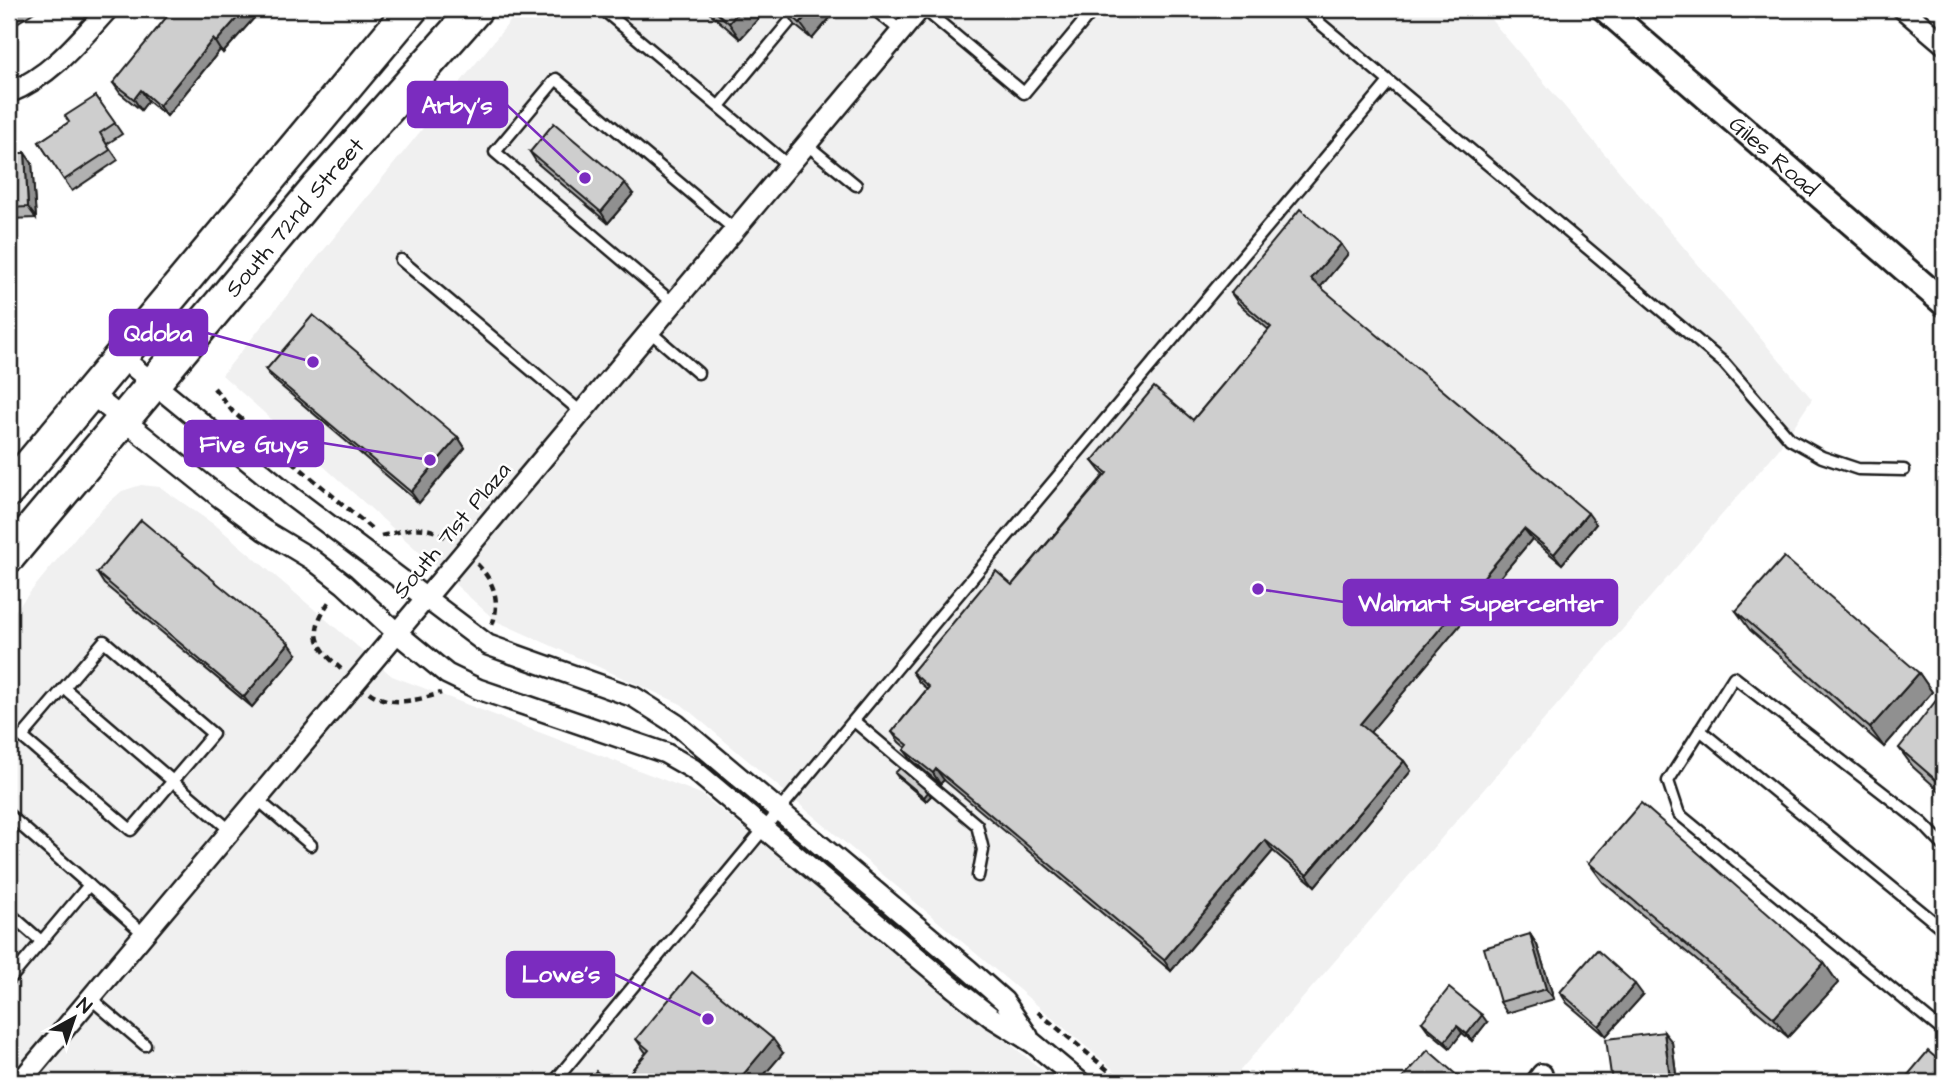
<svg xmlns="http://www.w3.org/2000/svg" width="1953" height="1091" font-family="'Architects Daughter',sans-serif">
<rect width="100%" height="100%" fill="#fff"/>
<filter id="ink" filterUnits="userSpaceOnUse"><feTurbulence type="fractalNoise" baseFrequency=".0143" numOctaves="2"/><feDisplacementMap in="SourceGraphic" scale="14" xChannelSelector="R" yChannelSelector="G"/><feConvolveMatrix kernelMatrix="1 2 1 2 8 2 1 2 1" color-interpolation-filters="sRGB"/></filter>
<g filter="url(#ink)">
<!-- built -->
<g fill="#f0f0f0">
<path d="M520 9H1482L1812 399 1778 450 1230 1082H1128L681 704 496 621 222 375Z"/>
<path d="M141 485 160 487 219 528 392 676 701 794 1057 1082H9V618L79 533 107 504 122 491Z"/>
</g>
<g fill="none" stroke-linecap="round" stroke-linejoin="round">
<defs>
<g id="service">
<path d="M611 9 607 13 788 165"/>
<path d="M874 9 901 31"/>
<path d="M924 9 1024 93 1094 9"/>
<path d="M1303 9 1724 363 1790 439 1822 457 1858 469 1904 470"/>
<path d="M719 106 800 9"/>
<path d="M806 144 856 185"/>
<path d="M401 260 581 412"/>
<path d="M673 303 495 152 556 79 735 230"/>
<path d="M649 331 698 373"/>
<path d="M104 641 213 734 131 830 22 737Z"/>
<path d="M64 688 231 831"/>
<path d="M854 721 977 825 983 850 978 876"/>
<path d="M1700 730 1944 930"/>
<path d="M257 799 311 845"/>
<path d="M9 815 89 885"/>
<path d="M1944 846 1923 824 1734 677 1668 781 1679 814 1944 1032"/>
<path d="M9 913 41 941"/>
<path d="M9 980 89 885 144 934"/>
<path d="M90 998 145 1045"/>
<path d="M554 1082 942 614 1389 82"/>
</g>
<g id="minor">
<path d="M1903 9 1944 44"/>
<path d="M9 93C51 76 79 41 108 9"/>
<path d="M120 356 292 497 488 645 634 697 676 724 969 970 1004 1001 1028 1036"/>
<path d="M90 393 222 499 265 531 313 560 344 584 397 633 447 674 478 689 665 753 693 769 954 988 991 1017 1033 1043 1080 1082"/>
<path d="M20 1082 920 9"/>
<path d="M1536 1082 1542 1074"/>
</g>
<g id="tertiary">
<path id="s1" d="M1605 9 1944 303"/>
</g>
<g id="primary">
<path d="M9 490 411 9"/>
<path id="s2" d="M9 556 319 186 476 9"/>
</g>
</defs>
<!-- service casing -->
<use href="#service" stroke="#1c1c1c" stroke-width="15"/>
<!-- minor casing -->
<use href="#minor" stroke="#1c1c1c" stroke-width="24"/>
<!-- tertiary casing -->
<use href="#tertiary" stroke="#1c1c1c" stroke-width="30"/>
<!-- primary casing -->
<use href="#primary" stroke="#1c1c1c" stroke-width="37"/>
<!-- path -->
<g stroke="#1c1c1c" stroke-width="4.5" stroke-dasharray="7 5" stroke-linecap="butt">
<path d="M214 388 233 412 372 529"/>
<path d="M381 536C408 530 425 521 449 540"/>
<path d="M477 564C494 581 501 602 492 625"/>
<path d="M329 602C308 632 316 647 341 669"/>
<path d="M369 692C390 708 419 700 441 693"/>
<path d="M1038 1012 1122 1082"/>
</g>
<!-- service -->
<use href="#service" stroke="#fff" stroke-width="10"/>
<!-- minor -->
<use href="#minor" stroke="#fff" stroke-width="19"/>
<!-- tertiary -->
<use href="#tertiary" stroke="#fff" stroke-width="24"/>
<!-- primary -->
<use href="#primary" stroke="#fff" stroke-width="32"/>
</g>
<!-- wall -->
<g fill="#b1b1b1" stroke="#1c1c1c" stroke-width="2">
<path d="M9 9H39L9 28Z"/>
<path d="M262 9 223 53 220 50 167 116 148 101 141 110 120 93 113 83Z"/>
<path d="M705 9H767L740 39Z"/>
<path d="M776 9H824L830 18 812 39 796 26 787 13 784 16Z"/>
<path d="M96 96 122 134 107 144 118 160 72 191 39 142 69 122Z"/>
<path d="M530 152 633 194 608 223 537 163Z"/>
<path d="M9 153 32 163 36 218 9 219Z"/>
<path d="M1341 244 1348 254 1320 287 1596 524 1562 564 1532 539 1370 732 1404 761 1411 771 1315 886 1273 851 1171 971 944 780 940 784 912 760 904 750 906 748 899 742 892 732 927 689 919 682 912 672 1012 585 1104 475 1100 471 1092 461 1193 420 1269 330 1238 303 1231 293Z"/>
<path d="M266 370 458 437 465 448 419 503 274 380Z"/>
<path d="M97 573 297 654 252 707 104 584Z"/>
<path d="M1736 611 1919 673 1932 692 1884 747 1750 630Z"/>
<path d="M1944 703V795L1913 767 1899 748Z"/>
<path d="M895 773 931 796 926 801 898 777Z"/>
<path d="M1589 863 1824 963 1838 983 1788 1037 1603 882Z"/>
<path d="M1530 934 1537 945 1554 999 1507 1013 1500 1002Z"/>
<path d="M1560 992 1643 995 1606 1036 1567 1003Z"/>
<path d="M1422 1022H1487L1472 1041 1462 1033 1450 1048 1427 1029Z"/>
<path d="M636 1039 783 1053 758 1082H622L646 1053Z"/>
<path d="M1672 1042 1677 1082H1612Z"/>
</g>
<!-- shaded-wall -->
<g fill="#909090" stroke="#1c1c1c" stroke-width="2">
<path d="M245 9H262L223 53 216 42Z"/>
<path d="M741 9H767L740 39 729 23Z"/>
<path d="M779 9H791H784L787 13 784 16Z"/>
<path d="M812 9H824L830 18 812 39 800 23Z"/>
<path d="M213 39 220 50 167 116 159 106Z"/>
<path d="M141 90 148 101 141 110 134 99Z"/>
<path d="M25 153 32 163 36 218 28 207Z"/>
<path d="M625 183 633 194 608 223 601 212Z"/>
<path d="M1341 244 1348 254 1318 290 1311 279Z"/>
<path d="M458 437 465 448 419 503 411 492Z"/>
<path d="M1588 513 1596 524 1562 564 1554 554Z"/>
<path d="M1524 529 1532 539 1368 735 1360 724Z"/>
<path d="M289 643 297 654 252 707 244 697Z"/>
<path d="M1919 673 1932 692 1884 747 1870 728Z"/>
<path d="M1404 761 1411 771 1315 886 1307 875Z"/>
<path d="M936 769 944 780 940 784 933 773Z"/>
<path d="M928 792 931 796 926 801 924 797Z"/>
<path d="M1265 840 1273 851 1171 971 1164 960Z"/>
<path d="M1530 934 1537 945 1554 999 1546 989Z"/>
<path d="M1824 963 1838 983 1788 1037 1774 1018Z"/>
<path d="M1635 984 1643 995 1606 1036 1599 1026Z"/>
<path d="M1482 1015 1487 1022 1472 1041 1467 1034Z"/>
<path d="M1457 1026 1462 1033 1450 1048 1445 1041Z"/>
<path d="M1664 1032 1672 1042 1677 1082H1673L1670 1078Z"/>
<path d="M773 1039 783 1053 758 1082H737Z"/>
</g>
<!-- building -->
<g fill="#cecece" stroke="#1c1c1c" stroke-width="2">
<path d="M173 9H245L216 42 213 39 159 106 141 90 134 99 113 83Z"/>
<path d="M712 9H741L729 23Z"/>
<path d="M784 9H812L800 23Z"/>
<path d="M96 96 115 123 100 133 110 150 64 180 39 142 69 122 65 116Z"/>
<path d="M554 123 625 183 601 212 530 152Z"/>
<path d="M9 153H25L28 207 9 208Z"/>
<path d="M1300 209 1341 244 1311 279 1588 513 1554 554 1524 529 1360 724 1404 761 1307 875 1265 840 1164 960 936 769 933 773 904 750 908 745 892 732 929 687 912 672 996 571 1012 585 1107 473 1092 461 1154 387 1193 420 1271 327 1231 293Z"/>
<path d="M313 315 458 437 411 492 266 370Z"/>
<path d="M141 520 289 643 244 697 97 573Z"/>
<path d="M1784 557 1919 673 1870 728 1736 611Z"/>
<path d="M1938 698 1944 703V787L1899 748Z"/>
<path d="M900 768 928 792 924 797 895 773Z"/>
<path d="M1641 803 1824 963 1774 1018 1589 863Z"/>
<path d="M1530 934 1546 989 1500 1002 1484 948Z"/>
<path d="M1597 950 1635 984 1599 1026 1560 992Z"/>
<path d="M692 972 773 1039 737 1082H622L649 1050 636 1039Z"/>
<path d="M1449 988 1482 1015 1467 1034 1457 1026 1445 1041 1422 1022Z"/>
<path d="M1664 1032 1670 1078 1635 1082H1612L1606 1039Z"/>
<path d="M1428 1050 1460 1078 1456 1082H1399Z"/>
<path d="M1928 1051 1944 1065V1082H1902Z"/>
<path d="M596 1071 610 1082H587Z"/>
</g>
</g>
<g text-anchor="middle" stroke-width="5" stroke-linejoin="round" paint-order="stroke">
<!-- street labels -->
<g font-size="23" fill="#1c1c1c" stroke="#fff">
<text dy="8" stroke="none"><textPath href="#s1" startOffset="224">Giles Road</textPath></text>
<text dy="8" stroke="none"><textPath href="#s2" startOffset="443">South 72nd Street</textPath></text>
<text transform="translate(451 530) rotate(-50)" y="8">South 71st Plaza</text>
</g>
</g>
<!-- callouts -->
<path fill="none" stroke="#7b2cbf" stroke-width="2.5" d="M585 178L507 105M313 362L207 333M430 460L323 443M1258 589L1344 602M708 1019L614 974"/>
<g fill="#7b2cbf" stroke="#fff" stroke-width="2.5">
<circle cx="585" cy="178" r="7"/>
<circle cx="313" cy="362" r="7"/>
<circle cx="430" cy="460" r="7"/>
<circle cx="1258" cy="589" r="7"/>
<circle cx="708" cy="1019" r="7"/>
</g>
<g fill="#7b2cbf" stroke="#7b2cbf" stroke-width="2.5">
<rect x="408" y="82" width="99" height="45" rx="7"/>
<rect x="110" y="310" width="97" height="45" rx="7"/>
<rect x="185" y="421" width="138" height="45" rx="7"/>
<rect x="1344" y="580" width="273" height="45" rx="7"/>
<rect x="507" y="952" width="107" height="45" rx="7"/>
</g>
<g font-size="24" text-anchor="middle" font-weight="bold" fill="#fff">
<text x="457" y="113">Arby's</text>
<text x="158" y="341">Qdoba</text>
<text x="254" y="452">Five Guys</text>
<text x="1481" y="611">Walmart Supercenter</text>
<text x="561" y="982">Lowe's</text>
</g>
<!-- margin -->
<rect width="1953" height="1091" fill="none" stroke="#fff" stroke-width="35"/>
<rect x="18" y="18" width="1918" height="1056" fill="none" stroke="#1c1c1c" stroke-width="2.5" filter="url(#ink)"/>
<!-- north arrow -->
<g transform="translate(74 1018) rotate(40)" stroke="#ffffff" stroke-width="5" paint-order="stroke">
<path d="M0-5L12 26L0 18L-12 26Z" fill="#1c1c1c"/>
<text y="-10" font-size="19" font-weight="bold" text-anchor="middle" fill="#1c1c1c">N</text>
</g>
</svg>
